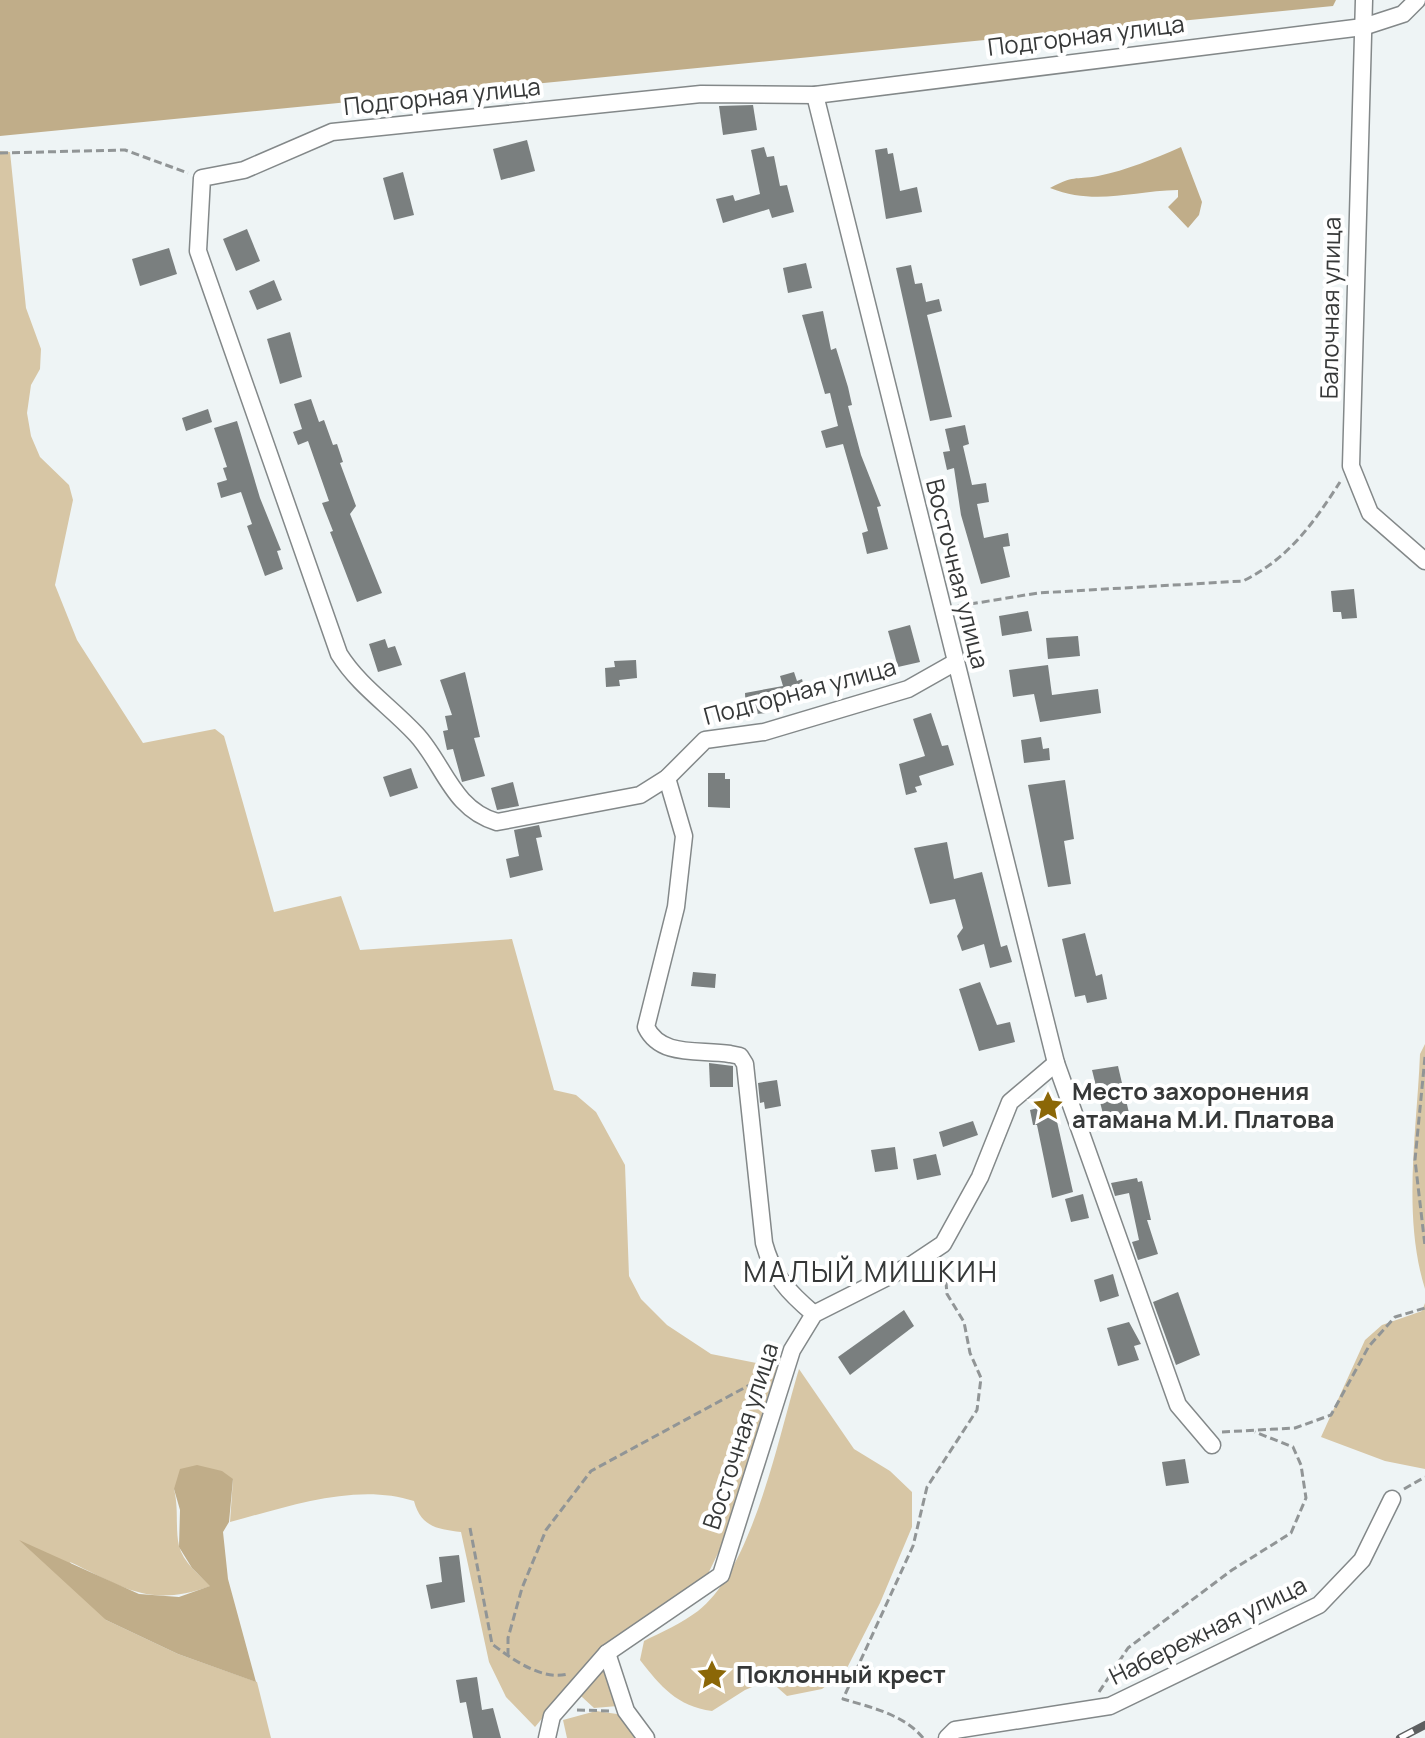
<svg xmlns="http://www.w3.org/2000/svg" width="1425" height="1738" font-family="Manrope,sans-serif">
<rect width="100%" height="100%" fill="#eef4f5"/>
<!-- green -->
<g fill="#d7c6a5">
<path d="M0 151 10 152 26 308 41 349 40 369 31 385 27 413 31 436 40 457 69 485 73 500 55 585 77 640 143 743 215 729 224 736 274 912 341 896 360 950 512 939 554 1090 576 1095 596 1112 625 1165 629 1276 641 1299 667 1325 711 1354 777 1367 724 1541 704 1582 574 1680 535 1727 506 1697 489 1662 461 1532C437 1529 421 1527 414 1501 356 1482 287 1507 230 1522L233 1479 174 1489C179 1509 175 1528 179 1546 183 1562 199 1575 211 1586 149 1608 125 1588 70 1562L106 1620 178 1654 257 1682 271 1738H0Z"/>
<path d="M1425 1044V1289C1402 1215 1417 1130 1420 1054Z"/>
<path d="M1425 1303V1469L1385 1461 1321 1437 1365 1340 1382 1325 1422 1311Z"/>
<path d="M799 1369 854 1449 890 1471 912 1492V1527L880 1603 846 1670 822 1689 787 1696 769 1680 745 1690 712 1711C677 1706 661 1687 640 1660L644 1641C662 1632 682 1623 698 1611 753 1568 779 1435 799 1369Z"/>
<path d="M605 1665 618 1706 594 1708 581 1696 584 1686Z"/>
<path d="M596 1711 617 1714 637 1738H567L563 1720Z"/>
</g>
<!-- forest -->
<g fill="#c0ad89">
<path d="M0 0H1336L1333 6 0 136Z"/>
<path d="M1181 147 1202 202 1199 215 1188 228 1168 207 1178 197V190C1130 191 1096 206 1050 188 1074 175 1074 180 1098 176 1127 170 1154 159 1181 147Z"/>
<path d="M197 1465 222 1471 233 1479 229 1522 223 1532 228 1579 256 1682 178 1654 106 1620 19 1540 139 1594 179 1597 210 1586 192 1568 179 1547 180 1510 174 1489 180 1469Z"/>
</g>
<!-- building -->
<g fill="#7a7f7f">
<path d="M753 105 757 130 723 135 719 106Z"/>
<path d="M527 140 535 171 501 180 493 149Z"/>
<path d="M764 147 767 157 774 156 780 186 787 185 794 212 772 218 769 209 723 223 716 199 733 195 735 201 760 194 751 150Z"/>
<path d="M887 148 888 154 893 153 900 191 917 187 922 212 886 219 875 150Z"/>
<path d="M403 172 414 215 394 220 383 178Z"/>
<path d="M247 229 260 261 236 271 223 239Z"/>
<path d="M169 248 177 274 140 286 132 259Z"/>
<path d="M806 263 812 288 788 293 783 268Z"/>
<path d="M911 265 915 284 922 283 926 302 939 299 942 311 927 315 952 417 930 421 896 268Z"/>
<path d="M274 280 282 300 257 310 249 291Z"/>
<path d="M823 311 831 350 836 348 848 387 852 405 848 406 861 455 881 506 877 507 888 549 867 554 862 533 868 531 843 444 826 448 821 431 838 426 830 393 825 394 802 315Z"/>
<path d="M290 332 302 377 280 384 267 339Z"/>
<path d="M311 399 319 422 324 420 333 445 337 444 343 462 340 463 356 506 350 514 382 593 357 602 330 532 333 531 322 503 329 501 308 441 298 445 293 432 302 429 294 404Z"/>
<path d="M208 409 212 422 186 431 182 418Z"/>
<path d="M237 421 260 498 281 550 277 551 283 569 265 576 247 526 252 524 241 492 221 498 217 483 227 480 223 468 227 467 214 428Z"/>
<path d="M965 425 969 444 963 446 972 485 986 483 989 502 977 504 984 538 1008 533 1010 546 1003 547 1010 577 981 584 961 515 954 468 947 470 943 452 950 451 945 429Z"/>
<path d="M1354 589 1357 618 1342 619 1341 612H1333L1331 591Z"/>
<path d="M1028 611 1032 631 1002 636 999 616Z"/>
<path d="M910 625 920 662 898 667 888 631Z"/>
<path d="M1078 636 1080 656 1048 659 1046 638Z"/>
<path d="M385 639 388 648 395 646 402 665 378 672 369 644Z"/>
<path d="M636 660 637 678 619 680 620 686 606 687 605 668 615 667 614 661Z"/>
<path d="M1048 665 1052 695 1098 689 1101 713 1040 722 1034 694 1013 697 1009 670Z"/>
<path d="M465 672 480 737 474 738 485 776 462 782 453 749 447 750 443 731 448 730 445 716 452 715 440 680Z"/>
<path d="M794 672 797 681 802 679 807 699 766 713 746 715 745 693 783 686 780 676Z"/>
<path d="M931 713 942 746 948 745 954 765 919 776 922 785 915 787 917 792 906 795 899 764 925 756 913 719Z"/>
<path d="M1041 737 1043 749 1049 748 1050 760 1024 763 1021 740Z"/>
<path d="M411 768 418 788 390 797 383 777Z"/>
<path d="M708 773H725V779H730V808L708 807Z"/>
<path d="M1065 780 1074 839 1064 841 1071 884 1048 887 1028 785Z"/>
<path d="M513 782 519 806 497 810 491 788Z"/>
<path d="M539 825 542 837 536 838 543 870 510 878 506 859 519 856 514 830Z"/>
<path d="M947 842 954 879 982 872 1001 947 1007 945 1012 962 990 968 984 944 962 951 957 936 963 928 955 899 930 904 914 848Z"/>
<path d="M1085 933 1096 976 1102 974 1107 999 1087 1003 1085 995 1075 997 1062 939Z"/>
<path d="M693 972 716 974 715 988 691 986Z"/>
<path d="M980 982 997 1025 1010 1022 1015 1042 979 1051 959 989Z"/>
<path d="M709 1063 733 1066V1087H710Z"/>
<path d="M1118 1066 1129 1113 1104 1118 1092 1070Z"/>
<path d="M777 1080 781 1106 765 1109 764 1102 760 1103 758 1083Z"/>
<path d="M1053 1104 1073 1192 1052 1198 1037 1125H1033L1030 1110Z"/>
<path d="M973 1121 978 1135 943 1147 939 1132Z"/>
<path d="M895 1147 898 1169 875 1172 871 1150Z"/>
<path d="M936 1154 941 1175 917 1180 913 1159Z"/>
<path d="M1137 1178 1138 1182 1142 1181 1151 1220H1147L1158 1254 1138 1260 1132 1242 1139 1240 1129 1193 1115 1196 1111 1183Z"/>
<path d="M1083 1194 1089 1218 1071 1222 1065 1199Z"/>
<path d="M1113 1274 1119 1296 1100 1302 1094 1280Z"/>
<path d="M1178 1292 1200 1355 1176 1365 1153 1302Z"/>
<path d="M904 1310 914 1326 850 1375 838 1357Z"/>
<path d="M1129 1322 1141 1344 1134 1346 1139 1360 1118 1366 1107 1328Z"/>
<path d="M1185 1459 1189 1483 1166 1486 1162 1462Z"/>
<path d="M459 1555 465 1602 431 1609 426 1585 442 1582 439 1557Z"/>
<path d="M477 1677 482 1710 493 1708 501 1738H473L466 1702 460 1703 456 1680Z"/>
</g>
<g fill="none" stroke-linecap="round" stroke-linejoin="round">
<defs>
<g id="minor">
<path d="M1364 0 1351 466 1370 513 1425 561"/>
<path d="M815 95 1056 1063 1178 1405 1212 1445"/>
<path d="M954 663 908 689 764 732 705 740 667 778 640 795 497 822C452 809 444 764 416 734 390 706 359 686 339 654L198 251 202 178 244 170 332 132 701 94 815 95 1363 27 1403 14 1417 0"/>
<path d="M667 778 684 836 676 907 646 1027C661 1058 699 1049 730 1054L740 1056 745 1064 764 1243C773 1276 788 1292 814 1314"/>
<path d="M607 1653 626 1711 646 1738"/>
<path d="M547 1738 552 1716 607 1653 721 1575 792 1350 814 1314 913 1264 943 1244 980 1177 1010 1102 1056 1063"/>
<path d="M947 1738 955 1730 1110 1706 1319 1605 1362 1560 1392 1499"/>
</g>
</defs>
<!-- minor casing -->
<use href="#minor" stroke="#838889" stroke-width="19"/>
<!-- path -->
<g stroke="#919596" stroke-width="3" stroke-dasharray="8 4" stroke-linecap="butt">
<path d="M0 153 125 150 188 173"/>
<path d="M958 606 1038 593 1243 581C1288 559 1313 524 1340 482"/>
<path d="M1425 1057 1415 1160 1425 1246"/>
<path d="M1222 1432 1295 1428 1331 1415 1369 1346 1395 1317 1425 1308"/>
<path d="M1404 1489 1425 1477"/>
<path d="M470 1528 492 1644C512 1659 542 1681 568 1674"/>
<path d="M508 1656V1638L522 1588 546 1530 591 1471 768 1375"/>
<path d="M1099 1692 1128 1648 1232 1570 1291 1533 1306 1498 1301 1465 1293 1447 1255 1432"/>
<path d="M577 1710 610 1711"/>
<path d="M923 1738C905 1715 870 1707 843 1699L913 1546 927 1487 977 1410 981 1378 970 1353 964 1322 947 1294 944 1260"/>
</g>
<!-- minor -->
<use href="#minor" stroke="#fff" stroke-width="16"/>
<defs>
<path id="rail" d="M1400 1738 1425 1725"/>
</defs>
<!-- rail casing -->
<use href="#rail" stroke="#5d5f60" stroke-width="8"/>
<!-- rail -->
<use href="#rail" stroke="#fff" stroke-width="5" stroke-dasharray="15" stroke-linecap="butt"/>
</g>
<!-- icons -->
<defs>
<symbol id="sight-bare" viewBox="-9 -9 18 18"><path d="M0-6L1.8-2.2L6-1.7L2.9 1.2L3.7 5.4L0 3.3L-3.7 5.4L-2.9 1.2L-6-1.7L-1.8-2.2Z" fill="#8b6707" stroke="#fff" stroke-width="2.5" paint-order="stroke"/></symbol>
</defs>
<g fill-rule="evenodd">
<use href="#sight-bare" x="1026" y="1084" width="44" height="44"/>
<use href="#sight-bare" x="690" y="1653" width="44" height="44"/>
</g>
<g text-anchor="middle" stroke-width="8" stroke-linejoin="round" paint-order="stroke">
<!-- street labels -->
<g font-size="24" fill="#363838" stroke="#fff">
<text transform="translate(1086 36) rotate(-7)" y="8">Подгорная улица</text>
<text transform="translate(442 97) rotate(-6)" y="8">Подгорная улица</text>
<text transform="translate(1331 308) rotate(-89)" y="8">Балочная улица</text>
<text transform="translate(957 574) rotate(76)" y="8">Восточная улица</text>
<text transform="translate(800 692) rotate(-15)" y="8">Подгорная улица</text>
<text transform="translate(741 1436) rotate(-72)" y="8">Восточная улица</text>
<text transform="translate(1208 1631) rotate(-26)" y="8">Набережная улица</text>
</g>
<!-- poi labels -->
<g font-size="24" font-weight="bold" fill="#363838" stroke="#fff" text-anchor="start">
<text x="1072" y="1100">Место захоронения<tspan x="1072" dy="28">атамана М.И. Платова</tspan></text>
<text x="736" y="1683">Поклонный крест</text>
</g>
<!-- quarter labels -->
<g font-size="28" letter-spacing="2" fill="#363838" stroke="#fff">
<text x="871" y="1282">МАЛЫЙ МИШКИН</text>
</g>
</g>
</svg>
